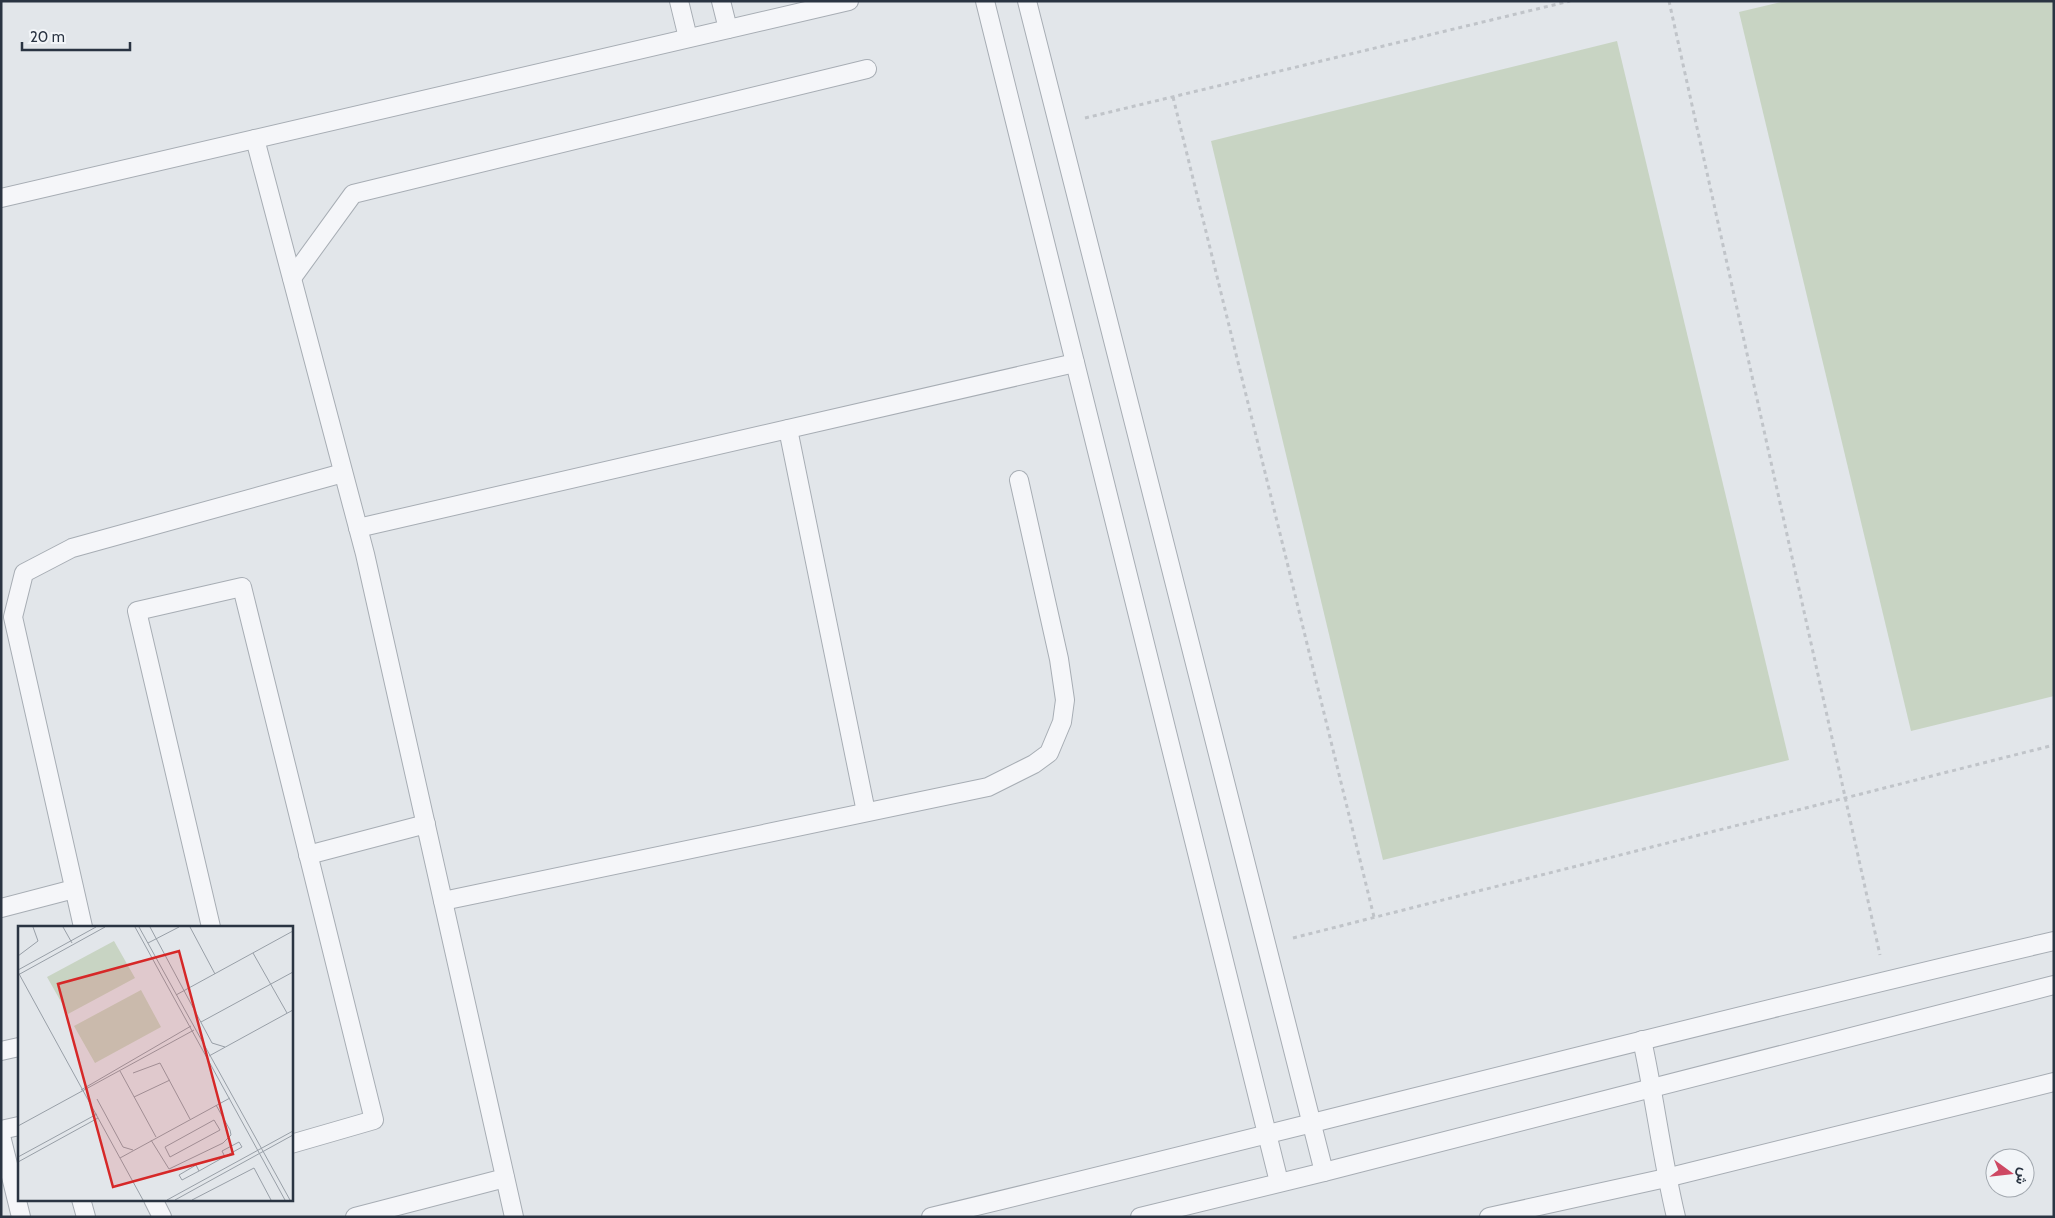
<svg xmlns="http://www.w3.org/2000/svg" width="2055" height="1218" font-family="Cabin,Vazirmatn,sans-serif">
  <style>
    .green { fill: #c8d4c3 }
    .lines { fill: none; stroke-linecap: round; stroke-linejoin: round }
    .lane-casing { stroke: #a7adb4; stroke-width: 20 }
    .path { stroke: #c0c4c9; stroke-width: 3; stroke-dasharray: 4 4; stroke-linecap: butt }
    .lane { stroke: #f5f6f9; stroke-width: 18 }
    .inset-road { fill: none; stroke: #989fa7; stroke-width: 1 }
    .view { fill: #d62828; fill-opacity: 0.15; stroke: #d62828; stroke-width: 2.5 }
    .inset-edge { fill: none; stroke: #2a3442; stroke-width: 2.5 }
  </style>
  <rect width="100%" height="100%" fill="#e2e6ea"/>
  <g class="green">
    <polygon points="1785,1 2054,1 2054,696 1911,731 1739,12"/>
    <polygon points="1617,41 1789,760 1383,860 1211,141"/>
  </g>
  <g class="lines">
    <defs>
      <g id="lane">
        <polyline points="679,1 688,38"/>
        <polyline points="721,1 728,29"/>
        <polyline points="985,1 1279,1182"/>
        <polyline points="1027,1 1324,1172"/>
        <polyline points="255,139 365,554 514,1217"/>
        <polyline points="1,198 849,1"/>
        <polyline points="292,278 353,194 867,69"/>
        <polyline points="788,429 866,812"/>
        <polyline points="358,528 1075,363"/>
        <polyline points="308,855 426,824"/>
        <polyline points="443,901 988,787 1034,764 1049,753 1062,722 1065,700 1059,659 1019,480"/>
        <polyline points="1,908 74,889"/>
        <polyline points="83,927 13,617 24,573 72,548 343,473"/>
        <polyline points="211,927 137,611 242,587 374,1120 291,1144"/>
        <path d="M1642 1040C1655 1099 1662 1159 1676 1217"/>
        <polyline points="1,1051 19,1047"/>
        <polyline points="1,1130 19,1126"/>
        <polyline points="1,1136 21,1217"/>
        <polyline points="81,1199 86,1217"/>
        <polyline points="153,1199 162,1217"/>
        <polyline points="355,1217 505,1178"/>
        <path d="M931 1217C1306 1127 1678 1028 2054 941"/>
        <polyline points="1140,1217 1324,1172 2054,985"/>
        <polyline points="1489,1217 1666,1178 2054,1082"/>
      </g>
    </defs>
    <use href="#lane" class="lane-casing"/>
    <g class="path">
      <polyline points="1669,1 1880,955"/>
      <polyline points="1173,97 1374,917"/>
      <polyline points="1085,118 1570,1"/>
      <polyline points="1293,938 2054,745"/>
    </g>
    <use href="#lane" class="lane"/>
  </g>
  <g transform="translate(18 926)">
    <rect width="275" height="275" fill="#e2e6ea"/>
    <path d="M96 15 117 52 50 88 29 51ZM123 64 143 101 77 137 56 100Z" fill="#c8d4c3"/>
    <path class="inset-road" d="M45 1 54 17M117 1 267 274M121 1 272 274M132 1 194 117 207 121M172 1 197 48M130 17 161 1M235 27 269 87M0 30 20 15 15 1M0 44 78 1M0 46 125 274M0 49 87 1M158 69 275 5M183 96 275 46M191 130 275 84M102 145 138 211M115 147 142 137 172 193M63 164 173 100M116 171 152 154M79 173 105 221 115 224M196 194 202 204 152 231 147 221ZM0 200 176 104M133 214 151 243 205 217 213 209 212 204 198 179M0 231 79 188M102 232 212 172M0 236 80 192M178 239 181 245 164 254 161 249ZM181 245 224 221 221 216 204 225 207 231M149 274 275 205M157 274 275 209M174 274 236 242 253 274"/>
    <path class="view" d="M161 25 215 228 95 261 40 58Z"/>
    <rect width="275" height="275" class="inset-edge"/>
  </g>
  <rect width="2055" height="1218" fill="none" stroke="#2a3442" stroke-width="5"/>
  <g transform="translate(2010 1173) rotate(105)"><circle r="24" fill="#f2f5f8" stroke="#a2a8af"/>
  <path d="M0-4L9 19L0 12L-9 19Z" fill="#ce4863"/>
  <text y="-8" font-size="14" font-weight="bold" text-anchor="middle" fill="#2a3442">ش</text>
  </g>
  <path d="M22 42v8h108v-8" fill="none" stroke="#2a3442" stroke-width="2.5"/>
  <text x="30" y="42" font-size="15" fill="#2a3442" stroke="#f2f5f8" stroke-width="4" paint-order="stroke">20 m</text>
</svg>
